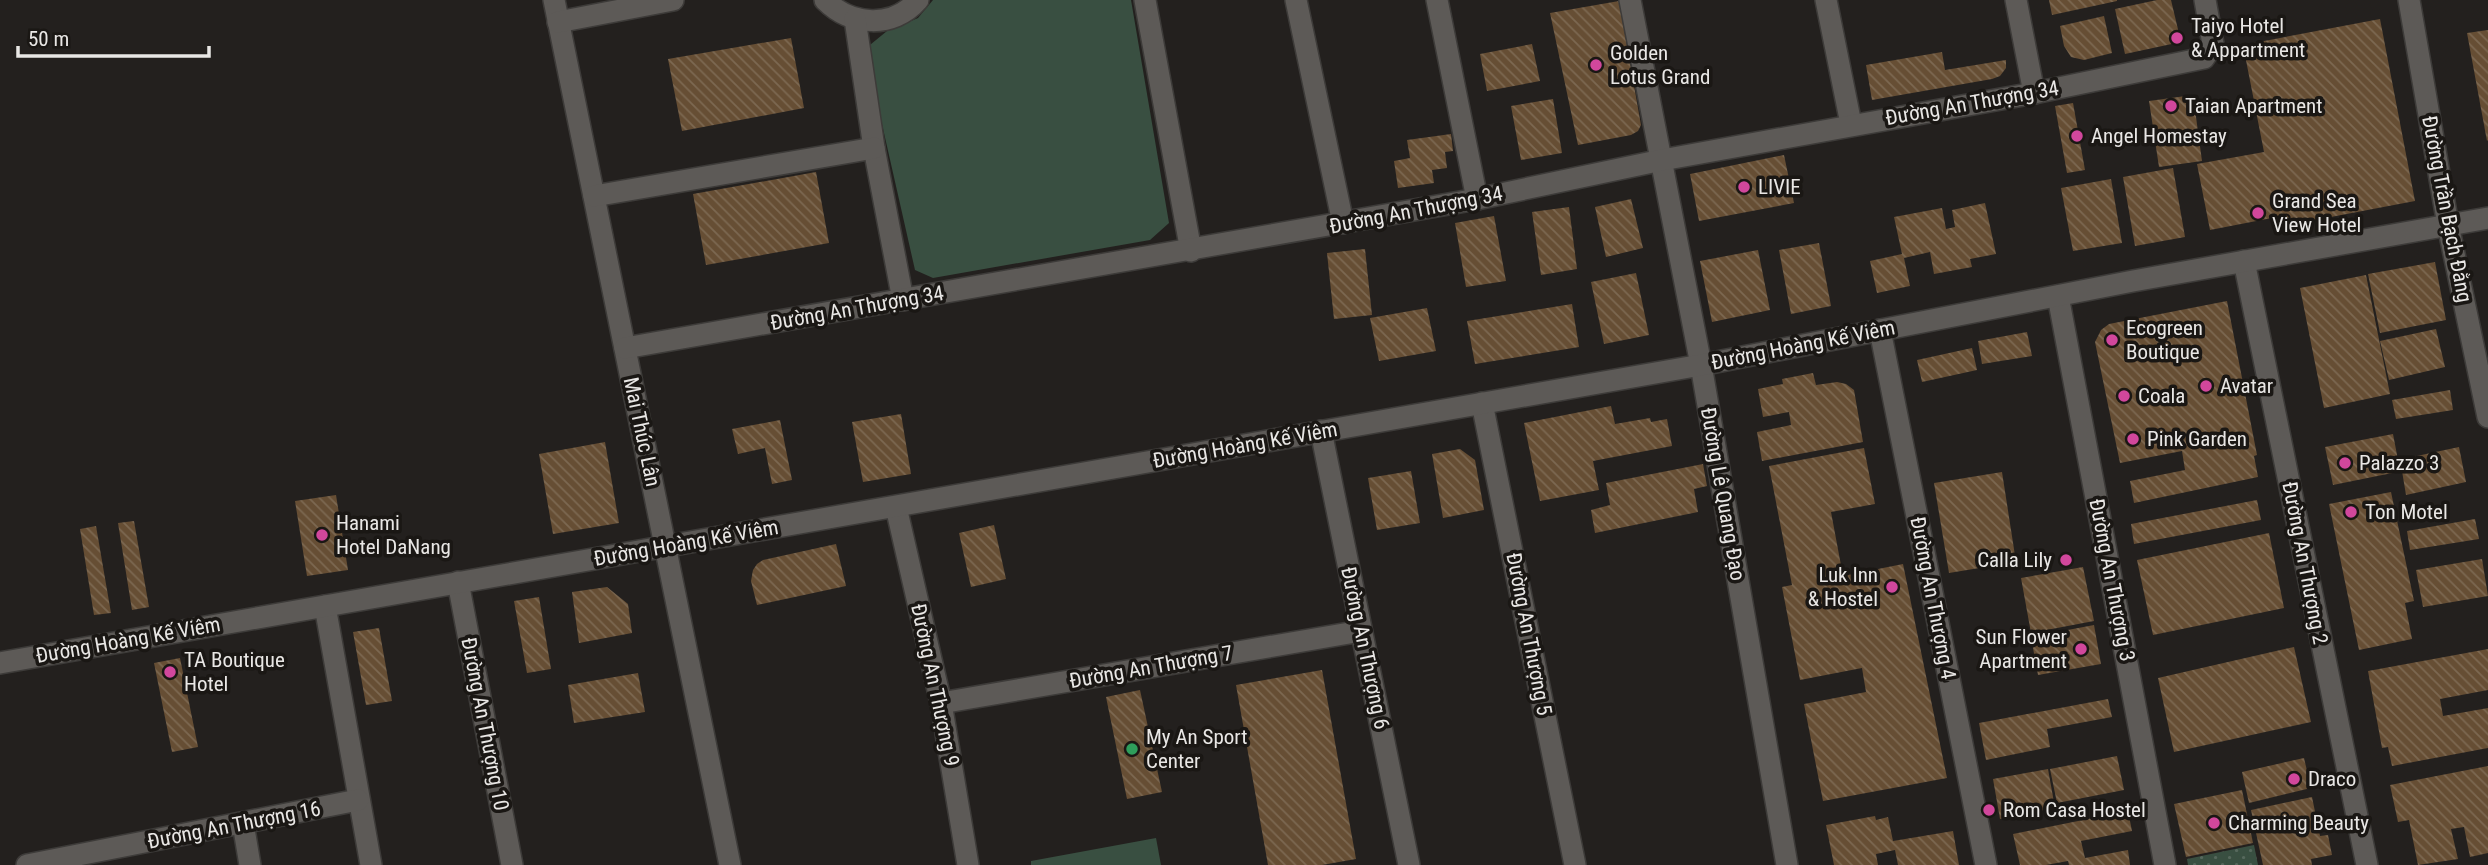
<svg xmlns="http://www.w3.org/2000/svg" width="2488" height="865" font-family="'Roboto Condensed',sans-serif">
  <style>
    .grass { fill: url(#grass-dots) }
    .park { fill: #394f41 }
    .building { fill: url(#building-back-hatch) }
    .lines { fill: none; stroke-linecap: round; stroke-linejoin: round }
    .minor-casing { stroke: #3d3b39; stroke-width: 24 }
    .minor { stroke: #5d5a57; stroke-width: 21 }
    .hotel-dot { fill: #d1479c; stroke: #1a1714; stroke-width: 2.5 }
    .leisure-dot { fill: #2e9e5b; stroke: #1a1714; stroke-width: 2.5 }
    .labels { text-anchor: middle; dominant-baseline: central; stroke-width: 7; stroke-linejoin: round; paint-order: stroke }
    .poi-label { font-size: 21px; fill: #e9e7e5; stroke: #1a1714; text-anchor: start }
    .street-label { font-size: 21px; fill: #e9e7e5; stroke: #1a1714 }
  </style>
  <defs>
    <pattern id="grass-dots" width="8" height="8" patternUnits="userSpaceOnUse" patternTransform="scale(1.75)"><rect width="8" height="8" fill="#394f41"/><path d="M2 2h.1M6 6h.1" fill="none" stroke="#56685c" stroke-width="1.8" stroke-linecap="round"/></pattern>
    <pattern id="building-back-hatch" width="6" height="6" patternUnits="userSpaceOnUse" patternTransform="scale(1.75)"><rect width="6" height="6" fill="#664e34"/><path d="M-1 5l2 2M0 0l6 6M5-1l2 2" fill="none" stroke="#7c6851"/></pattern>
  </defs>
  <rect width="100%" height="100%" fill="#23201e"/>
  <polygon class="grass" points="2254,845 2258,865 2188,865 2187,859"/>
  <g class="park">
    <polygon points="933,0 1131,0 1169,223 1150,240 933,278 915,270 865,49 887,31 918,18"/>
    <polygon points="1156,838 1161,865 1031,865 1031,861"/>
  </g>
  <g class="building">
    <polygon points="2049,0 2117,0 2117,1 2052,15"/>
    <polygon points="2157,0 2171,0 2181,42 2125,54 2115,9"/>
    <polygon points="1619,1 1641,125 1638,131 1631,135 1578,145 1550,13"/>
    <polygon points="2104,16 2112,53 2084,60 2071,57 2064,46 2060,26"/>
    <polygon points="2380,19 2415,201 2278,227 2277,217 2210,230 2197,164 2264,152 2243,45"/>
    <polygon points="2488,30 2488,140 2487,141 2467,33"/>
    <polygon points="791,38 804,108 682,131 668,59"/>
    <polygon points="1532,44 1540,81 1487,91 1480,54"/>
    <polygon points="1942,52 1945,70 2006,60 2006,68 2000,76 1992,79 1872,100 1866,65"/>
    <polygon points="2193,95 2202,161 2159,167 2149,101"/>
    <polygon points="1553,99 1562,153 1521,160 1511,106"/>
    <polygon points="2073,103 2085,170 2067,173 2055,106"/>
    <polygon points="1451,134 1453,151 1445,152 1447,168 1432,170 1434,183 1398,188 1394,161 1410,158 1407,140"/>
    <polygon points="1784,155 1794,203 1699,221 1690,174"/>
    <polygon points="2173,168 2185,237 2135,246 2123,177"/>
    <polygon points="816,172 829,243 706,265 693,194"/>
    <polygon points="2111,179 2122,243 2073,251 2061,188"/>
    <polygon points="1631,199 1643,248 1606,257 1595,207"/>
    <polygon points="1985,203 1996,254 1970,259 1972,267 1934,274 1930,252 1904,258 1910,286 1877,293 1870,261 1902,254 1894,217 1942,208 1946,229 1955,227 1952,210"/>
    <polygon points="1569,207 1577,269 1541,275 1532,212"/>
    <polygon points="1494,216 1506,281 1466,287 1455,223"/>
    <polygon points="1819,243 1831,306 1791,314 1779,250"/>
    <polygon points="1365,249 1372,315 1334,319 1327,253"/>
    <polygon points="1758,250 1770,310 1712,322 1700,261"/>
    <polygon points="2435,262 2446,320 2380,333 2368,274"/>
    <polygon points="1636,273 1649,335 1604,344 1591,282"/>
    <polygon points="2366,275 2390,394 2324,408 2300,288"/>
    <polygon points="2227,301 2257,455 2254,456 2258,477 2134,503 2130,481 2185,470 2182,451 2120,463 2095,342 2101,330 2109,324"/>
    <polygon points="1572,304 1579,347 1475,364 1467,321"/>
    <polygon points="1427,308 1436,351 1379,361 1370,318"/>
    <polygon points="2436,329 2445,367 2389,380 2380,341"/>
    <polygon points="2027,332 2032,356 1982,364 1978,341"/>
    <polygon points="1972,348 1977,370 1922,382 1917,360"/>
    <polygon points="1813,373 1816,385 1837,382 1846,384 1854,390 1863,442 1762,461 1757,432 1791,425 1789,412 1763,417 1758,389 1783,384 1782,379"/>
    <polygon points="2450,390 2453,410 2396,419 2392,400"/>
    <polygon points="1611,406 1615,424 1650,418 1651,422 1667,419 1672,446 1593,461 1599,490 1540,501 1524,423"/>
    <polygon points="901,414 911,474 863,482 852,422"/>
    <polygon points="780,420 792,480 772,484 765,448 738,454 732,429"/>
    <polygon points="2393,434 2398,460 2459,447 2466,482 2406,495 2402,471 2333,485 2325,447"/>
    <polygon points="605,442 619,523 553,534 539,454"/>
    <polygon points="1864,448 1875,504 1831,512 1843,576 1903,564 1947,778 1823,801 1804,704 1866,692 1862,668 1800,680 1782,587 1792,585 1769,466"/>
    <polygon points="1460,449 1475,460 1484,510 1443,518 1432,454"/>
    <polygon points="1703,464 1707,486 1694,489 1698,512 1595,533 1591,510 1610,505 1606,483"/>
    <polygon points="1411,471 1420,523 1377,530 1368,478"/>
    <polygon points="2002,472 2016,562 1949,573 1934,483"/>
    <polygon points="2391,492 2414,601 2405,603 2412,639 2359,650 2329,504"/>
    <polygon points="336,495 348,570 307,576 295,501"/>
    <polygon points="2257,500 2261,520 2134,544 2131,524"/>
    <polygon points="2475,519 2479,539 2410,550 2407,531"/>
    <polygon points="134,521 149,607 132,610 118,523"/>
    <polygon points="994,525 1006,579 971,587 959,533"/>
    <polygon points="96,526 111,613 94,615 80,529"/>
    <polygon points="2269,533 2284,608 2153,635 2137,560"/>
    <polygon points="836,544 846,586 757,605 751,581 753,570 757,564 763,560"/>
    <polygon points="2482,559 2488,596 2423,607 2416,570"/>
    <polygon points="2083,567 2094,621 2031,633 2021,578"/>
    <polygon points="607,587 628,604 632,633 579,643 572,592"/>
    <polygon points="539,597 551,669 527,673 514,601"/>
    <polygon points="2094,625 2101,664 2038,675 2031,637"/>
    <polygon points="379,628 392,701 366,705 353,632"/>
    <polygon points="2294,647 2311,722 2174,752 2158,678"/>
    <polygon points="2488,649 2488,690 2440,699 2443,716 2488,708 2488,748 2392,766 2388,747 2382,748 2368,671"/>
    <polygon points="180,658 198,747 172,752 154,663"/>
    <polygon points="1322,670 1356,859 1322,865 1268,865 1236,685"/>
    <polygon points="638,673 645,712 574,723 568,685"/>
    <polygon points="1140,690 1162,792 1127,799 1106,697"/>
    <polygon points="2108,699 2112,717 2047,729 2050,747 1986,760 1979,723"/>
    <polygon points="2117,756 2124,790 2057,803 2050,769"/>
    <polygon points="2304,758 2311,788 2249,803 2242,772"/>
    <polygon points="2488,766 2488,853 2470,857 2464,827 2451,829 2458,859 2418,865 2409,820 2398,822 2390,785"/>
    <polygon points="2048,769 2055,808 2000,819 1993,779"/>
    <polygon points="2242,790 2253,843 2186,857 2174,804"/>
    <polygon points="2312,797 2320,836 2328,835 2332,855 2311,859 2312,865 2263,865 2251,810"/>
    <polygon points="2128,811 2132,831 2081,841 2085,858 2128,850 2130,865 2069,865 2068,861 2046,865 2020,865 2013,834"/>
    <polygon points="1875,816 1876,820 1888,817 1893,841 1953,831 1959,865 1898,865 1895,850 1876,854 1878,865 1834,865 1826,825"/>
  </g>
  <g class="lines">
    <defs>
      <g id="minor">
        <polyline points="554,0 730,865"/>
        <path d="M825 0C851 26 893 29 918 0"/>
        <polyline points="1145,0 1191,251"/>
        <polyline points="1296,0 1343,223"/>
        <polyline points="1437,0 1477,199"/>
        <polyline points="1630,0 1701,365 1787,865"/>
        <polyline points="1826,0 1851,124"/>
        <polyline points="2016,0 2034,93"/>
        <polyline points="2409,0 2448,225 2488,417"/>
        <polyline points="855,19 874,148 903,300"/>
        <polyline points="558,22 673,0"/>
        <polyline points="594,196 874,148"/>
        <polyline points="2244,261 2367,865"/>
        <polyline points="2058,296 2165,865"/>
        <polyline points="1880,330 1986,865"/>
        <polyline points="625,348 1477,199 1662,160 2034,93 2204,58 2213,44 2205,0"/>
        <polyline points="1482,403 1575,865"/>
        <polyline points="1321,431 1409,865"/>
        <polyline points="896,507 941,703 968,865"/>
        <polyline points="458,582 512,865"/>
        <polyline points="325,606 371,865"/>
        <polyline points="0,663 1701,365 2133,281 2488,218"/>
        <polyline points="941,703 1361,631"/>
        <polyline points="243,823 250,865"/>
        <polyline points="27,865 358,800"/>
      </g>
    </defs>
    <use href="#minor" class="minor-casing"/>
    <use href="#minor" class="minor"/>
  </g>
  <g class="hotel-dot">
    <circle cx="2177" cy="38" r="7"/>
    <circle cx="1596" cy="65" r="7"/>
    <circle cx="2171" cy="106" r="7"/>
    <circle cx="2077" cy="136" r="7"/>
    <circle cx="1744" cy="187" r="7"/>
    <circle cx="2258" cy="213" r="7"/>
    <circle cx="2112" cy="340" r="7"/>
    <circle cx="2206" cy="386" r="7"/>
    <circle cx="2124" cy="396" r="7"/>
    <circle cx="2133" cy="439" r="7"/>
    <circle cx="2345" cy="463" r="7"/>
    <circle cx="2351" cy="512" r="7"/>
    <circle cx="322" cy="535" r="7"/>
    <circle cx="2066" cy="560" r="7"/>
    <circle cx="1892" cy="587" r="7"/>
    <circle cx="2081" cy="649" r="7"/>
    <circle cx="170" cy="672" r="7"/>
    <circle cx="2294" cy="779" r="7"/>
    <circle cx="1989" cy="810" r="7"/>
    <circle cx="2214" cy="823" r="7"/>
  </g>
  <circle class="leisure-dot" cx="1132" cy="749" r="7"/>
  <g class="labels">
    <g class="poi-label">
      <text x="2191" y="26">Taiyo Hotel<tspan x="2191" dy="24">&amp; Appartment</tspan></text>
      <text x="1610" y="53">Golden<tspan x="1610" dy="24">Lotus Grand</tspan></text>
      <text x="2185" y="106">Taian Apartment</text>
      <text x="2091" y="136">Angel Homestay</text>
      <text x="1758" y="187">LIVIE</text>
      <text x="2272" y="201">Grand Sea<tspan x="2272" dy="24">View Hotel</tspan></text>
      <text x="2126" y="328">Ecogreen<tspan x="2126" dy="24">Boutique</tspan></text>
      <text x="2220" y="386">Avatar</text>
      <text x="2138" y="396">Coala</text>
      <text x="2147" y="439">Pink Garden</text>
      <text x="2359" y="463">Palazzo 3</text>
      <text x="2365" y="512">Ton Motel</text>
      <text x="336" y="523">Hanami<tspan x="336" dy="24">Hotel DaNang</tspan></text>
      <text x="2052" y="560" text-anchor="end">Calla Lily</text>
      <text x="1878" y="575" text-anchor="end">Luk Inn<tspan x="1878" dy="24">&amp; Hostel</tspan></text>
      <text x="2067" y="637" text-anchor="end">Sun Flower<tspan x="2067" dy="24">Apartment</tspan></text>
      <text x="184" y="660">TA Boutique<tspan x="184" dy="24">Hotel</tspan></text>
      <text x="1146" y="737">My An Sport<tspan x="1146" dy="24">Center</tspan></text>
      <text x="2308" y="779">Draco</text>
      <text x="2003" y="810">Rom Casa Hostel</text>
      <text x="2228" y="823">Charming Beauty</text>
    </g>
    <g class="street-label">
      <text transform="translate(1972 103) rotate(-10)">Đường An Thượng 34</text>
      <text transform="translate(2447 209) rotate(79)">Đường Trần Bạch Đằng</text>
      <text transform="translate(1416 210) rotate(-11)">Đường An Thượng 34</text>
      <text transform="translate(857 308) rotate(-10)">Đường An Thượng 34</text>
      <text transform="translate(1803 345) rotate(-11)">Đường Hoàng Kế Viêm</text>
      <text transform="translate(642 432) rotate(78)">Mai Thúc Lân</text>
      <text transform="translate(1245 445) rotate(-10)">Đường Hoàng Kế Viêm</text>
      <text transform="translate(1723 494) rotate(80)">Đường Lê Quang Đạo</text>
      <text transform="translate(686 543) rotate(-10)">Đường Hoàng Kế Viêm</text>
      <text transform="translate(2305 563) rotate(79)">Đường An Thượng 2</text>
      <text transform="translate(2112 580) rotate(79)">Đường An Thượng 3</text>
      <text transform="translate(1933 598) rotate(79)">Đường An Thượng 4</text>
      <text transform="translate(1529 634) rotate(79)">Đường An Thượng 5</text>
      <text transform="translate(128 640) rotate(-10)">Đường Hoàng Kế Viêm</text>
      <text transform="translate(1365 648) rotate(78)">Đường An Thượng 6</text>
      <text transform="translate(1151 667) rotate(-10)">Đường An Thượng 7</text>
      <text transform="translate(935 685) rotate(78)">Đường An Thượng 9</text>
      <text transform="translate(485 724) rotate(79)">Đường An Thượng 10</text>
      <text transform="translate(234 825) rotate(-11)">Đường An Thượng 16</text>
    </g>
  </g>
  <path d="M18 46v10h191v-10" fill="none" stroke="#e9e7e5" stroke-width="3.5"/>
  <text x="28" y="46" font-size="21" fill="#e9e7e5" stroke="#1a1714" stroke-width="5" paint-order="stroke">50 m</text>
</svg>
